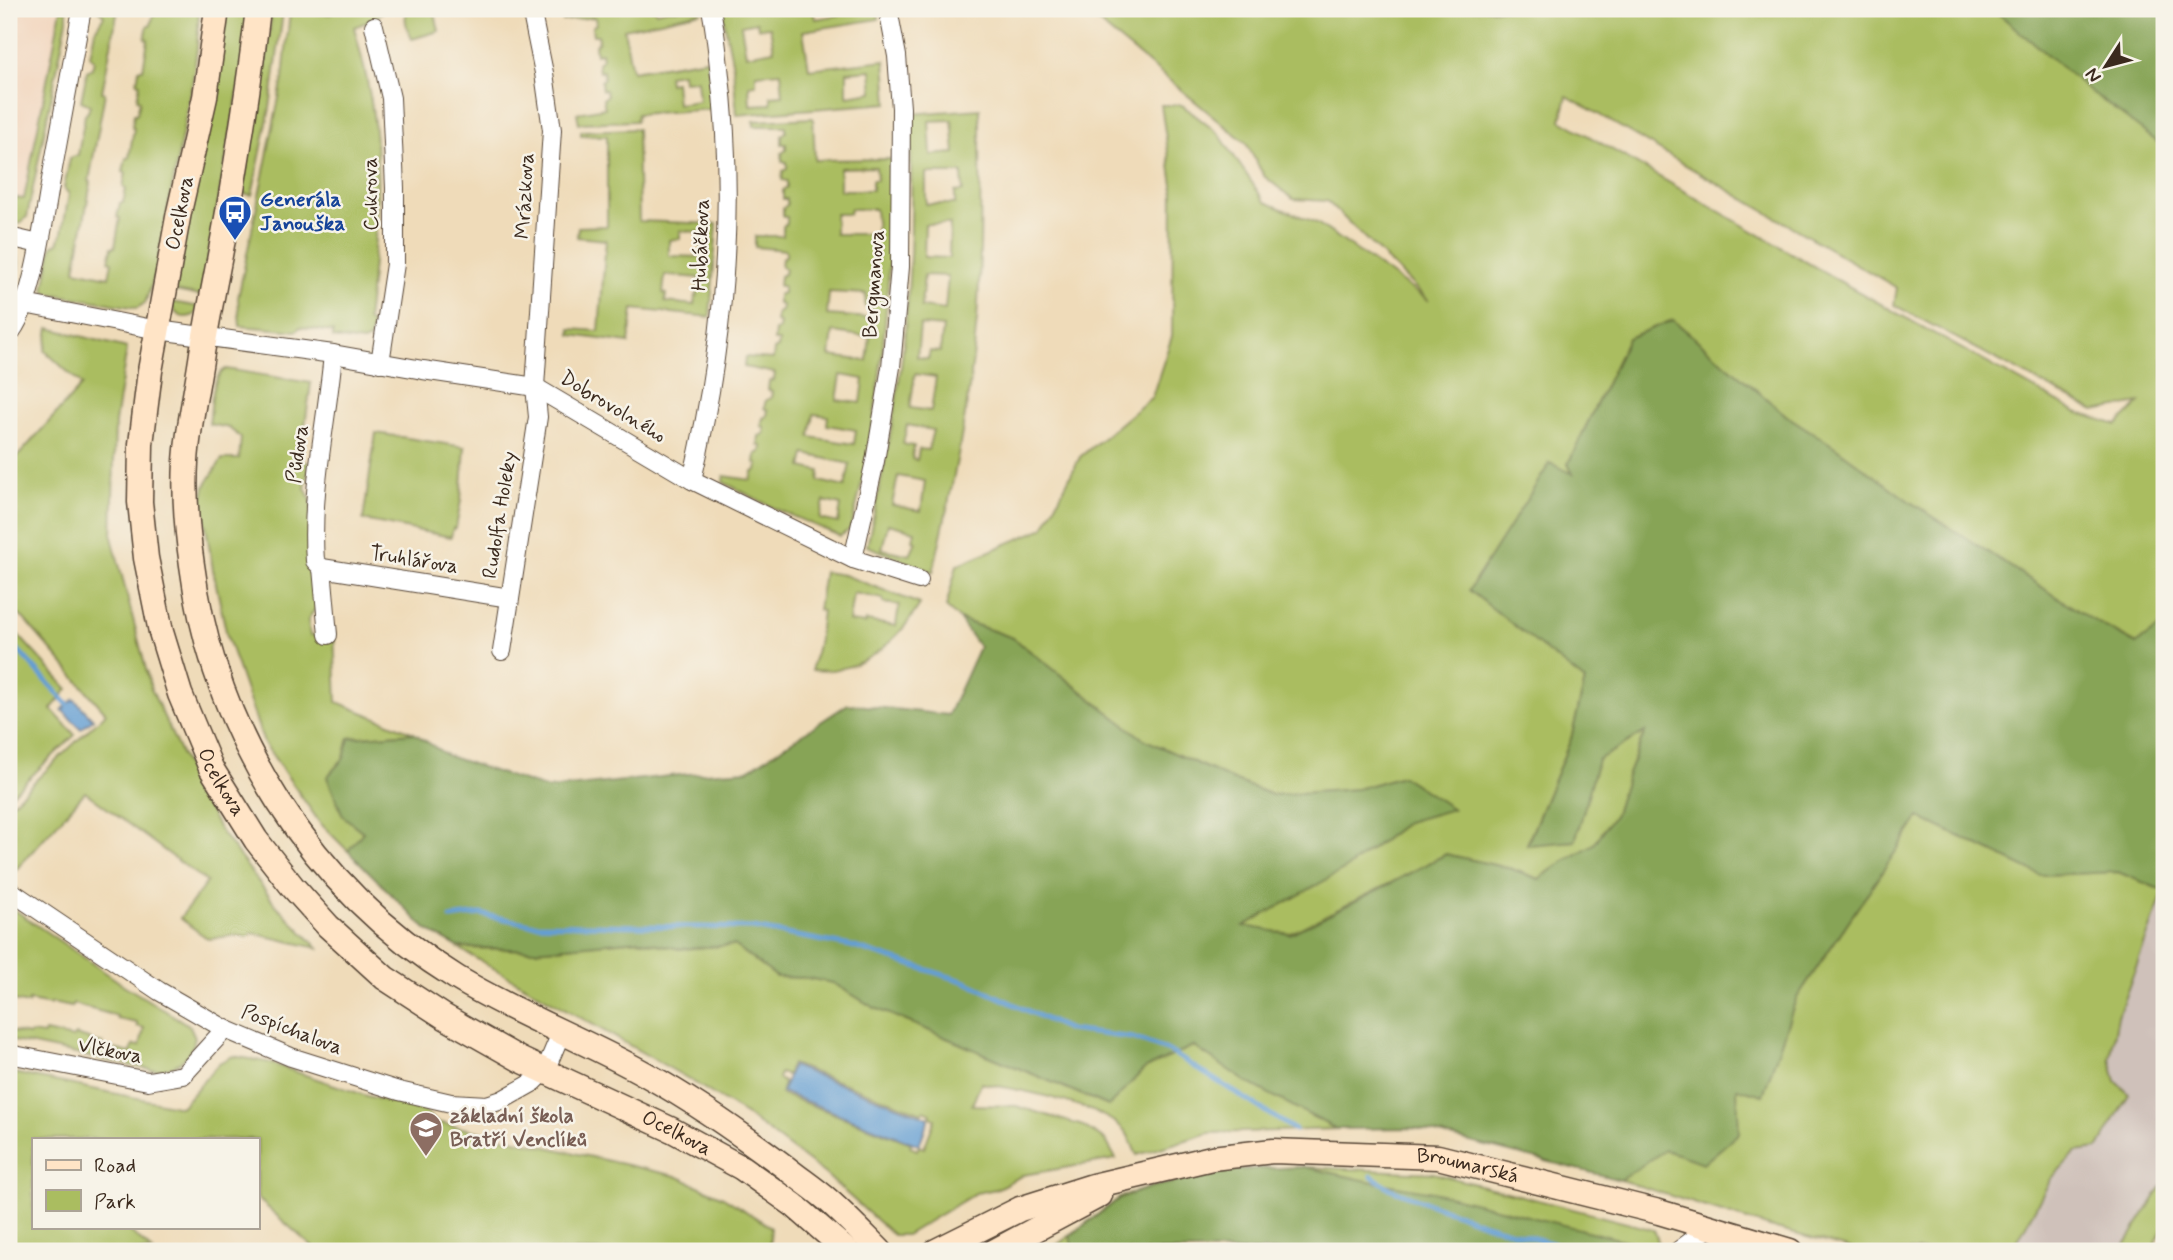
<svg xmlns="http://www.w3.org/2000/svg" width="2173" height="1260" font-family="Mynerve,sans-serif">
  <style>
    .built { fill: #f2d5bd }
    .industrial { fill: #cfc1ba }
    .green { fill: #aabd60; stroke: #72743f; stroke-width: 2; fill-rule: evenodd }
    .forest { fill: #87a456; stroke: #61673a; stroke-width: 2 }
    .water { fill: #649ed3; stroke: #506478; stroke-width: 2 }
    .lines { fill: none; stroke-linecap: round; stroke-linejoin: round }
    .stream { stroke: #649ed3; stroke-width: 5 }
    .street-casing { stroke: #564535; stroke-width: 20 }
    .secondary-casing { stroke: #564535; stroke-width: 27 }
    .street { stroke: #fff; stroke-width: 18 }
    .secondary { stroke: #ffe4c6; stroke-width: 24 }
    .labels { text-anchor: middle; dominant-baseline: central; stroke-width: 5; stroke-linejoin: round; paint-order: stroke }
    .street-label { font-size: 21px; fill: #3b2a1e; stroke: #f7f3e8 }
    .transit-label { font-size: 21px; font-weight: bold; fill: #164399; stroke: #f7f3e8; text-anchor: start }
    .education-label { font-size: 21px; font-weight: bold; fill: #785e54; stroke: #f7f3e8; text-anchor: start }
  </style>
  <rect width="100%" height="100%" fill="#f7f3e8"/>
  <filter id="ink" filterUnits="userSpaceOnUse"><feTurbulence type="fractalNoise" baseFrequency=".0143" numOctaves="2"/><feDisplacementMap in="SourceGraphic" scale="14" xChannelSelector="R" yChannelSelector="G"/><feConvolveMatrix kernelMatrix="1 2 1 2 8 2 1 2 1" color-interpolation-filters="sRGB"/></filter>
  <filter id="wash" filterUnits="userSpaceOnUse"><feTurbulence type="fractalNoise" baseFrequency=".00686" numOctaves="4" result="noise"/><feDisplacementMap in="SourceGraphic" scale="28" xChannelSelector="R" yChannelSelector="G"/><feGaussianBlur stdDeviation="1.57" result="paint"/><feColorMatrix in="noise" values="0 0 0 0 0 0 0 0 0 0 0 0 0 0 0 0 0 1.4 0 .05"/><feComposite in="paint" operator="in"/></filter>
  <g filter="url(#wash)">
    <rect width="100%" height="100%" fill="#efdbb9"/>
    <polygon class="built" points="9,9 61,9 24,200 9,197"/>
    <polygon class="industrial" points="2164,891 2164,1183 2121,1251 2012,1251 2051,1179 2076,1152 2116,1081 2110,1059 2118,1016"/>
    <g class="green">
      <polygon points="61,9 67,9 67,20 27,217 19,224 9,222 9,197 24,199"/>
      <polygon points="99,9 118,9 102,92 105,93 89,181 91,182 75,270 109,277 112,262 109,261 112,247 115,247 120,218 117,217 120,203 123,203 126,189 123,187 126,173 123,172 126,158 129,158 134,128 132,127 134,114 137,114 140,100 137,99 140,83 137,83 139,69 143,69 148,40 145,39 148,25 151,25 154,11 147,9 199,9 197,49 193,79 155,275 145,303 137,308 47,293 44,289 52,246 58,243 62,233 69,194 64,188 70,158 78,155 85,115 88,112 90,105 81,101 87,71 92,68 94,60 90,56 95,30 104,16"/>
      <polygon points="226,9 253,9 201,296 175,291"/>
      <polygon points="272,9 283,9 282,20 270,108 252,195 241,193 262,95"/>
      <path d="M333 9H379L382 12 375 19 354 27C362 58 370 89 374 122 382 187 374 256 367 321L372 324 370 339 363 342 333 338V332L300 327 297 331 240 326 238 298 283 78 290 11 331 14Z"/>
      <path d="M408 9H434L439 31 412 39C408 30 402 18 408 9Z"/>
      <path d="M560 9H655L656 12 668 9H700L701 12 624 29 632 71 707 59 714 109 637 114 636 121 579 123 577 113 605 108 603 99 607 96 606 90H602L601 81 604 78 603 71 599 72 598 63 602 60 601 53 596 54 595 45 599 41 598 35H593L592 27 596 24 595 17 563 21ZM682 73 683 81 697 80 699 101 677 104 675 82 669 83 668 75Z"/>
      <path d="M722 9H813L815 19 863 11V9H878L879 19 803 31 809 69 885 60 888 103 737 115 733 67ZM757 22 758 28 770 27 774 50 746 55 741 25ZM871 70 873 92 847 96V72ZM781 72 783 95 771 96V104L750 105 749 85 756 84V74Z"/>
      <path d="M1082 9H1993L2164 147V624L2137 644 2091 619 1906 499 1835 447 1787 416 1673 320 1628 338 1568 464 1574 475 1550 463 1585 680 1571 739 1527 844 1575 841 1598 759 1645 731 1626 779 1615 814 1594 844 1558 865 1539 879 1512 869 1446 854 1391 883 1289 934 1242 926 1347 868 1407 822 1452 809 1402 776 1357 789 1273 795 1233 780 1143 739 1013 638 959 619 946 607 957 565 1044 528 1080 457 1152 397 1172 336 1173 185 1161 105H1182L1219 134 1265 202 1317 223 1429 301 1327 201 1293 199 1264 176 1246 143ZM1567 96 1897 288 1894 305 2094 411 2140 403 2117 425 2076 412 1841 282 1561 120Z"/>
      <path d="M980 109C980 179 982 249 977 319 970 405 952 489 933 572L867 546C880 487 893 427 901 367 912 283 913 199 910 114ZM952 120 955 153 931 155 929 121ZM926 173H962L963 191 955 192V204H926ZM925 224H950L949 258 924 257ZM924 275 948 276 945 310 921 307ZM920 325 943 327 940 352 930 351 928 359 917 357ZM915 374 936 377 931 411 910 408ZM907 425 933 430 928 450 919 449 917 460 912 459 914 446 903 444ZM898 476 925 481 921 511 892 505ZM888 524 915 531 913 540 916 541 910 555 882 549Z"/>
      <path d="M813 118 815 160 891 159C892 281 883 405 852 524L849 530 840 536 776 509 723 482 724 476 751 480 753 472 757 470 758 464 755 463 756 454 761 452 762 446 758 445 759 436 764 434 765 427 761 426 763 418 767 416 768 410 764 408 766 400 771 398 772 391 768 390 769 381 774 380 775 373 744 367 745 357 773 359 774 350 778 348 779 341H774L775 331 779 329 780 323 776 322 777 313 781 311 782 305 778 304V295L783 293V286H779L780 276 784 274 785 268 781 267 782 258 786 256V250L755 247V236H783V226L787 224V217H783V208L787 205V199H783V190L787 187V181L782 180 783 171 787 169V162H782V153L786 150V144H782V135L786 132V126H754V121ZM876 167 877 180H872V190H840V168ZM850 209H875L877 234H835V214H849ZM829 292 866 294 865 307 872 308 871 318 827 315ZM833 332 870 337 867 361 830 356ZM841 375 864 379 861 403 837 400ZM814 414 828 416 827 425 856 430 854 444 810 437ZM805 454 850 464 845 487 819 481 820 471 802 467ZM824 501 841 505 838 523 820 519Z"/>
      <path d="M637 129 639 221 717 224 710 317 633 309 629 343 571 335V329L599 331 606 240 577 237 578 227 607 226V136L581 135V131ZM680 231 701 232V257L669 256V240L680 239ZM665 275 699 278 697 296 695 297 694 305 665 302 666 294 663 293Z"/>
      <path d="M9 244 13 245 11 251C24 257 16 272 14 283L9 286Z"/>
      <path d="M172 302 200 307 194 315C182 320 173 315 172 302Z"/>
      <polygon points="49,328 127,348 115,422 112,537 151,689 188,769 219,829 276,905 318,948 252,933 247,937 237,935 208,939 180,918 207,882 85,792 14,872 9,867 9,806 106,713 24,619 9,607 9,466 82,385 45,351"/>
      <path d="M226 369 311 383 300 461 310 463 305 488 311 500 314 568 319 597 316 608 308 619 310 635 323 636 334 632 337 702 414 733 349 738 344 758 327 777 343 816 363 832 348 851 320 823 264 743 227 636 213 570 202 502 205 486 222 459H239L241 438 229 428 209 424C212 408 210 377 226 369Z"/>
      <polygon points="376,433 465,447 461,500 456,528 453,528 451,537 363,520"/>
      <path d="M824 572 844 575 920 604C897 643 860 675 812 670 811 663 814 660 816 653 820 638 820 625 822 611L818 610ZM853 593 883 599V603L899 605 896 626 866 621V624L849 622Z"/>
      <polygon points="9,625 68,689 51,709 75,735 9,797"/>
      <polygon points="1919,817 2040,875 2118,872 2164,891 2118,1016 2110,1059 2116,1081 2129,1094 2098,1149 2076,1152 2051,1179 2012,1251 1859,1251 1776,1229 1620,1180 1665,1150 1737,1087 1763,1095 1796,999"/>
      <path d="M9 906 125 986 190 1026 195 1037C192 1059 174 1070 152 1070L9 1040V1031L29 1035 30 1033 44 1035 45 1032 73 1038 75 1035 89 1039V1041L103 1044V1047L131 1053 133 1045 140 1046 144 1028 137 1026V1023L117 1019V1016L73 1004 72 1007 51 1003 50 1005 29 1001 28 1004 9 1000Z"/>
      <path d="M639 940 680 949 734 945 777 977 807 978 833 983 873 1007 1108 1106 1144 1069 1193 1046 1245 1081 1336 1129 1209 1133 1137 1155C1133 1148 1130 1137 1125 1131 1101 1104 1016 1089 981 1083L972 1105 1016 1106 1083 1126 1106 1141 1116 1159 1023 1175 996 1189 976 1193 906 1235H893L825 1174 745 1114 687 1078 458 948 535 950ZM792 1064 922 1113 924 1110 931 1113 930 1117 935 1119 924 1148 919 1146 917 1150 910 1147 911 1143 781 1094 784 1082 778 1079 780 1073 787 1075Z"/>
      <polygon points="233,1056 267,1062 367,1096 424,1111 436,1122 676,1176 723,1197 771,1227 769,1251 369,1251 364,1247 361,1251 317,1251 257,1198 257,1139 33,1139 33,1227 125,1227 153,1251 24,1251 9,1237 9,1072 181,1107 219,1063"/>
      <path d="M1305 1167 1433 1173 1654 1230C1657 1237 1660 1244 1657 1251H1049L1121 1197 1151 1187 1235 1170Z"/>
      <polygon points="2164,1183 2164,1226 2152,1251 2121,1251"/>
    </g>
    <g class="forest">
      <polygon points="1993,9 2164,9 2164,147 2090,91"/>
      <polygon points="1673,320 1787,416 1835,447 1906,499 2091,619 2136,644 2164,624 2164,891 2118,872 2040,875 1919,817 1796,999 1763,1095 1737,1088 1739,1133 1704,1163 1665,1150 1620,1180 1415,1128 1336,1129 1245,1081 1193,1046 1144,1069 1109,1106 873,1007 833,983 807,978 777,977 734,945 680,949 639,940 535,950 458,947 427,930 348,851 363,832 343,816 327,777 344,758 349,738 414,733 448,756 548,789 689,774 748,770 848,704 948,715 979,647 959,619 1013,638 1143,739 1233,780 1272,795 1357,789 1402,776 1453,809 1407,822 1347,868 1244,926 1290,934 1391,883 1446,854 1512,869 1539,879 1558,865 1594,844 1615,814 1626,779 1645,732 1598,760 1575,841 1527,845 1571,739 1585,681 1469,590 1550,463 1573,474 1568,464 1628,338"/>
      <polygon points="1305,1167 1368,1181 1433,1192 1658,1249 1657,1251 1073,1251 1070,1236 1119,1199 1151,1187 1235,1170"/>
    </g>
    <g class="water">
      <polygon points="74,699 93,719 81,729 62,710"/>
      <polygon points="792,1066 929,1118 919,1145 782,1092"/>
    </g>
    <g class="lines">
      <g class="stream">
        <polyline points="9,640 68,705"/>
        <polyline points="451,918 480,914 531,924 753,928 851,946 966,982 1069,1030 1133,1038 1169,1051 1295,1130"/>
        <polyline points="1372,1176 1391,1189 1485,1224 1572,1249 1615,1251"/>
      </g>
    </g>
  </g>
  <g filter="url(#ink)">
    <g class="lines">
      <defs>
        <g id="street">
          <polyline points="374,26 391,98 395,188 395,264 380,363"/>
          <polyline points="9,237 39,244"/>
          <polyline points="9,301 158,330 333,354 423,370 535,387 692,480 853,559 919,580"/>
          <path d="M9 334C33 309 45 211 52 174 62 119 72 64 82 9"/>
          <path d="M333 354C327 422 310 491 315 561L322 568 510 598"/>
          <path d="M692 480C724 345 736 205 719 67 717 48 715 28 711 9"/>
          <polyline points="853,559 875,461 891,367 900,267 901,108 897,56 888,9"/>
          <polyline points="322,568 328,635"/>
          <polyline points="502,651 538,417 535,387 552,130 544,73 531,9"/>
          <polyline points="9,890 159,991 225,1029 291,1057 399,1091 451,1103 487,1105 502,1100 534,1082 545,1071 561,1033"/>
          <polyline points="9,1054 148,1081 183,1075 225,1029"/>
          <polyline points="1678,1251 1709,1228"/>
        </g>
        <g id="secondary">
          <path id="s1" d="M217 9 205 97 179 212 150 371 141 444 140 502 146 558 161 632 180 694 211 768 256 840 292 886 328 926 385 978 445 1017 521 1060 672 1130 742 1168 794 1205 847 1251"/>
          <path d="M258 9C251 69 242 129 232 189 223 244 211 298 202 353 197 389 188 426 186 462 184 496 187 532 192 565 214 734 311 888 457 978 518 1015 585 1040 647 1075 696 1102 741 1134 785 1167 800 1179 815 1189 829 1201 847 1217 863 1234 880 1251"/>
          <path id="s2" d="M936 1251 1020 1209 1093 1186 1212 1158 1273 1151 1438 1157 1659 1212 1790 1251"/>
          <polyline points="995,1251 1100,1195"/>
        </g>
      </defs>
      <use href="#street" class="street-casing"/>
      <use href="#secondary" class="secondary-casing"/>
      <use href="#street" class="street"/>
      <use href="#secondary" class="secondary"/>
    </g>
  </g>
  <defs>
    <symbol id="bus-pin" viewBox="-11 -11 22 30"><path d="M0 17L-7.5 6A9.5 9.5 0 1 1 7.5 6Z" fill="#1a4fb4" stroke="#f7f3e8"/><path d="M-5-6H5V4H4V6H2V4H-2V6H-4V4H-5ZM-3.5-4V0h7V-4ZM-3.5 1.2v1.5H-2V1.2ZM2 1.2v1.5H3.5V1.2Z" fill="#fff"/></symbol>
    <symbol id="school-pin" viewBox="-11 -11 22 30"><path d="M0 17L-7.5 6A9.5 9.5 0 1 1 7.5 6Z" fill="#8d6e63" stroke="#f7f3e8"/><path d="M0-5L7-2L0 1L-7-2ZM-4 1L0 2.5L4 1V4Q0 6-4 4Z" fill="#fff"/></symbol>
  </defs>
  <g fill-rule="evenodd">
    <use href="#bus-pin" x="216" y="193" width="38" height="52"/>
    <use href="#school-pin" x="407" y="1109" width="38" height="52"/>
  </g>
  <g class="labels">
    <g class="street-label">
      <text transform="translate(371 194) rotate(-91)">Cukrova</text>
      <text transform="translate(525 196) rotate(-87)">Mrázkova</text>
      <text transform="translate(180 213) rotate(-79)">Ocelkova</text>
      <text transform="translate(701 245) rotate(-88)">Hubáčkova</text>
      <text transform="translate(874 284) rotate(-86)">Bergmanova</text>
      <text transform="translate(613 407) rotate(31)">Dobrovolného</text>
      <text transform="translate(298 454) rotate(-82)">Půdova</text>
      <text transform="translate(500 515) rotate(-81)">Rudolfa Holeky</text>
      <text transform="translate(414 560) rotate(9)">Truhlářova</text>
      <text stroke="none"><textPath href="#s1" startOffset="794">Ocelkova</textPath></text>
      <text transform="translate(292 1030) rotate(21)">Pospíchalova</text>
      <text transform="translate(110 1051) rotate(11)">Vlčkova</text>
      <text stroke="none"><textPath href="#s1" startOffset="1382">Ocelkova</textPath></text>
      <text stroke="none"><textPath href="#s2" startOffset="550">Broumarská</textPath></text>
    </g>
    <g class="transit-label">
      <text x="260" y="200">Generála<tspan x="260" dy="24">Janouška</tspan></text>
    </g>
    <g class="education-label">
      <text x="450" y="1116">základní škola<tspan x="450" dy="24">Bratří Venclíků</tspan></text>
    </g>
  </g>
  <rect width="2173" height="1260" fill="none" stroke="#f7f3e8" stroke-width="35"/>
  <rect x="32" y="1138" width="228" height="91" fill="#f7f3e8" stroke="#aca397" stroke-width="2"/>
  <rect x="46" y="1160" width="35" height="10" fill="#ffe4c6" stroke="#aca397" stroke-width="2"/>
  <text x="94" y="1172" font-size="21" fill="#3b2a1e">Road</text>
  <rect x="46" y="1190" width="35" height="21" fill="#aabd60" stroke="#aca397" stroke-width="2"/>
  <text x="94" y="1208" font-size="21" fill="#3b2a1e">Park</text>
  <g transform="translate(2106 66) rotate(234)" stroke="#f7f3e8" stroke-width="5" paint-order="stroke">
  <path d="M0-5L12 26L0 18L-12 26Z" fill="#3b2a1e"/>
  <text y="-10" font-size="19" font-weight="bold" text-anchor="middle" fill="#3b2a1e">N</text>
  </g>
</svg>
